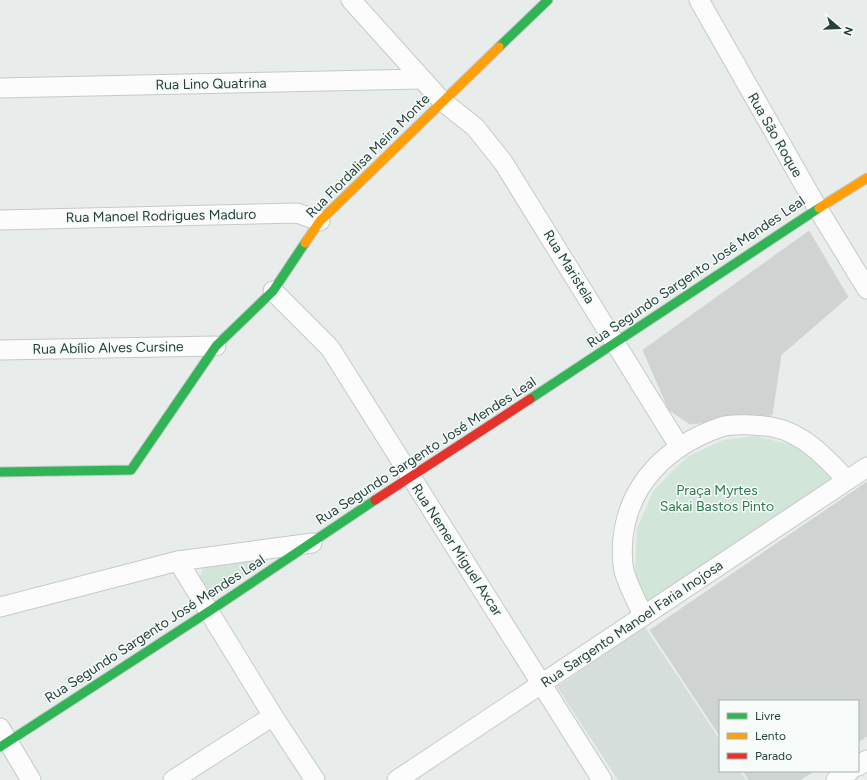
<svg xmlns="http://www.w3.org/2000/svg" width="867" height="780" font-family="Figtree,sans-serif">
  <style>
    .built { fill: #d6dedb }
    .green { fill: #d1e6d8 }
    .building { fill: #cfd4d2; stroke: #d1d6d4 }
    .lines { fill: none; stroke-linecap: round; stroke-linejoin: round }
    .street-casing { stroke: #c5cac8; stroke-width: 21 }
    .fast-casing { stroke: #c3cbc8; stroke-width: 11 }
    .slow-casing { stroke: #c3cbc8; stroke-width: 11 }
    .jam-casing { stroke: #c3cbc8; stroke-width: 11 }
    .street { stroke: #fcfcfc; stroke-width: 19 }
    .fast { stroke: #30b455; stroke-width: 9 }
    .slow { stroke: #ff9f0a; stroke-width: 9 }
    .jam { stroke: #e5322d; stroke-width: 9 }
    .labels { text-anchor: middle; dominant-baseline: central; stroke-width: 3; stroke-linejoin: round; paint-order: stroke }
    .street-label { font-size: 14px; fill: #24423a; stroke: #f7fbf9 }
    .park-label { font-size: 14px; fill: #2d7a4b; stroke: #f7fbf9 }
  </style>
  <rect width="100%" height="100%" fill="#e8edeb"/>
  <polygon class="built" points="645,627 720,740 720,771 740,771 746,780 618,780 557,687"/>
  <g class="green">
    <polygon points="756,436 800,447 836,480 646,604 635,571 637,528 654,490 687,457 723,440"/>
    <polygon points="261,557 265,564 216,594 206,592 199,579 204,566"/>
  </g>
  <g class="building">
    <polygon points="809,231 848,297 781,355 772,415 690,424 669,410 643,350"/>
    <polygon points="867,482 867,736 858,742 858,701 720,701 720,736 650,630"/>
    <polygon points="743,771 814,771 800,780 749,780"/>
  </g>
  <g class="lines">
    <defs>
      <g id="street">
        <polyline points="351,0 442,101 475,127 503,162 679,446"/>
        <polyline points="699,0 818,209 867,289"/>
        <polyline points="0,88 422,79"/>
        <polyline points="0,220 297,213 320,221"/>
        <polyline points="273,291 330,348 602,780"/>
        <polyline points="0,350 216,346"/>
        <polyline points="178,561 273,716 315,780"/>
        <polyline points="0,607 178,561 312,543"/>
        <path d="M643 616C637 601 628 586 624 571 622 561 622 548 623 538 629 482 669 445 721 427 732 423 760 425 772 427 804 433 826 458 847 480"/>
        <polyline points="0,728 31,780"/>
        <polyline points="858,766 867,760"/>
        <polyline points="173,780 273,716"/>
        <polyline points="397,780 867,467"/>
        <polyline points="836,780 850,771"/>
      </g>
      <g id="fast">
        <polyline points="499,47 548,0"/>
        <polyline points="530,399 819,208"/>
        <polyline points="0,472 131,470 216,346 273,291 305,243"/>
        <polyline points="0,747 208,612 375,500"/>
      </g>
      <g id="slow">
        <polyline points="819,208 867,178"/>
        <polyline points="305,243 320,221 499,47"/>
      </g>
      <polyline id="jam" points="375,500 530,399"/>
    </defs>
    <use href="#street" class="street-casing"/>
    <use href="#fast" class="fast-casing"/>
    <use href="#slow" class="slow-casing"/>
    <use href="#jam" class="jam-casing"/>
    <use href="#street" class="street"/>
    <use href="#fast" class="fast"/>
    <use href="#slow" class="slow"/>
    <use href="#jam" class="jam"/>
  </g>
  <g class="labels">
    <g class="street-label">
      <text transform="translate(211 84) rotate(-1)">Rua Lino Quatrina</text>
      <text transform="translate(775 135) rotate(60)">Rua São Roque</text>
      <text transform="translate(368 156) rotate(-45)">Rua Flordalisa Meira Monte</text>
      <text transform="translate(161 216) rotate(-1)">Rua Manoel Rodrigues Maduro</text>
      <text transform="translate(569 267) rotate(58)">Rua Maristela</text>
      <text transform="translate(696 272) rotate(-34)">Rua Segundo Sargento José Mendes Leal</text>
      <text transform="translate(108 348) rotate(-1)">Rua Abílio Alves Cursine</text>
      <text transform="translate(426 451) rotate(-33)">Rua Segundo Sargento José Mendes Leal</text>
      <text transform="translate(457 550) rotate(57)">Rua Nemer Miguel Axcar</text>
      <text transform="translate(632 624) rotate(-34)">Rua Sargento Manoel Faria Inojosa</text>
      <text transform="translate(155 629) rotate(-33)">Rua Segundo Sargento José Mendes Leal</text>
    </g>
    <g class="park-label">
      <text x="717" y="490">Praça Myrtes<tspan x="717" dy="16">Sakai Bastos Pinto</tspan></text>
    </g>
  </g>
  <rect x="719" y="700" width="140" height="72" fill="#f7fbf9" stroke="#a3b1ad"/>
  <rect x="727" y="713" width="20" height="6" fill="#30b455" stroke="#a3b1ad"/>
  <text x="755" y="720" font-size="12" fill="#24423a">Livre</text>
  <rect x="727" y="733" width="20" height="6" fill="#ff9f0a" stroke="#a3b1ad"/>
  <text x="755" y="740" font-size="12" fill="#24423a">Lento</text>
  <rect x="727" y="753" width="20" height="6" fill="#e5322d" stroke="#a3b1ad"/>
  <text x="755" y="760" font-size="12" fill="#24423a">Parado</text>
  <g transform="translate(839 28) rotate(109)" stroke="#f7fbf9" stroke-width="3" paint-order="stroke">
  <path d="M0-3L7 15L0 10L-7 15Z" fill="#24423a"/>
  <text y="-6" font-size="11" font-weight="bold" text-anchor="middle" fill="#24423a">N</text>
  </g>
</svg>
